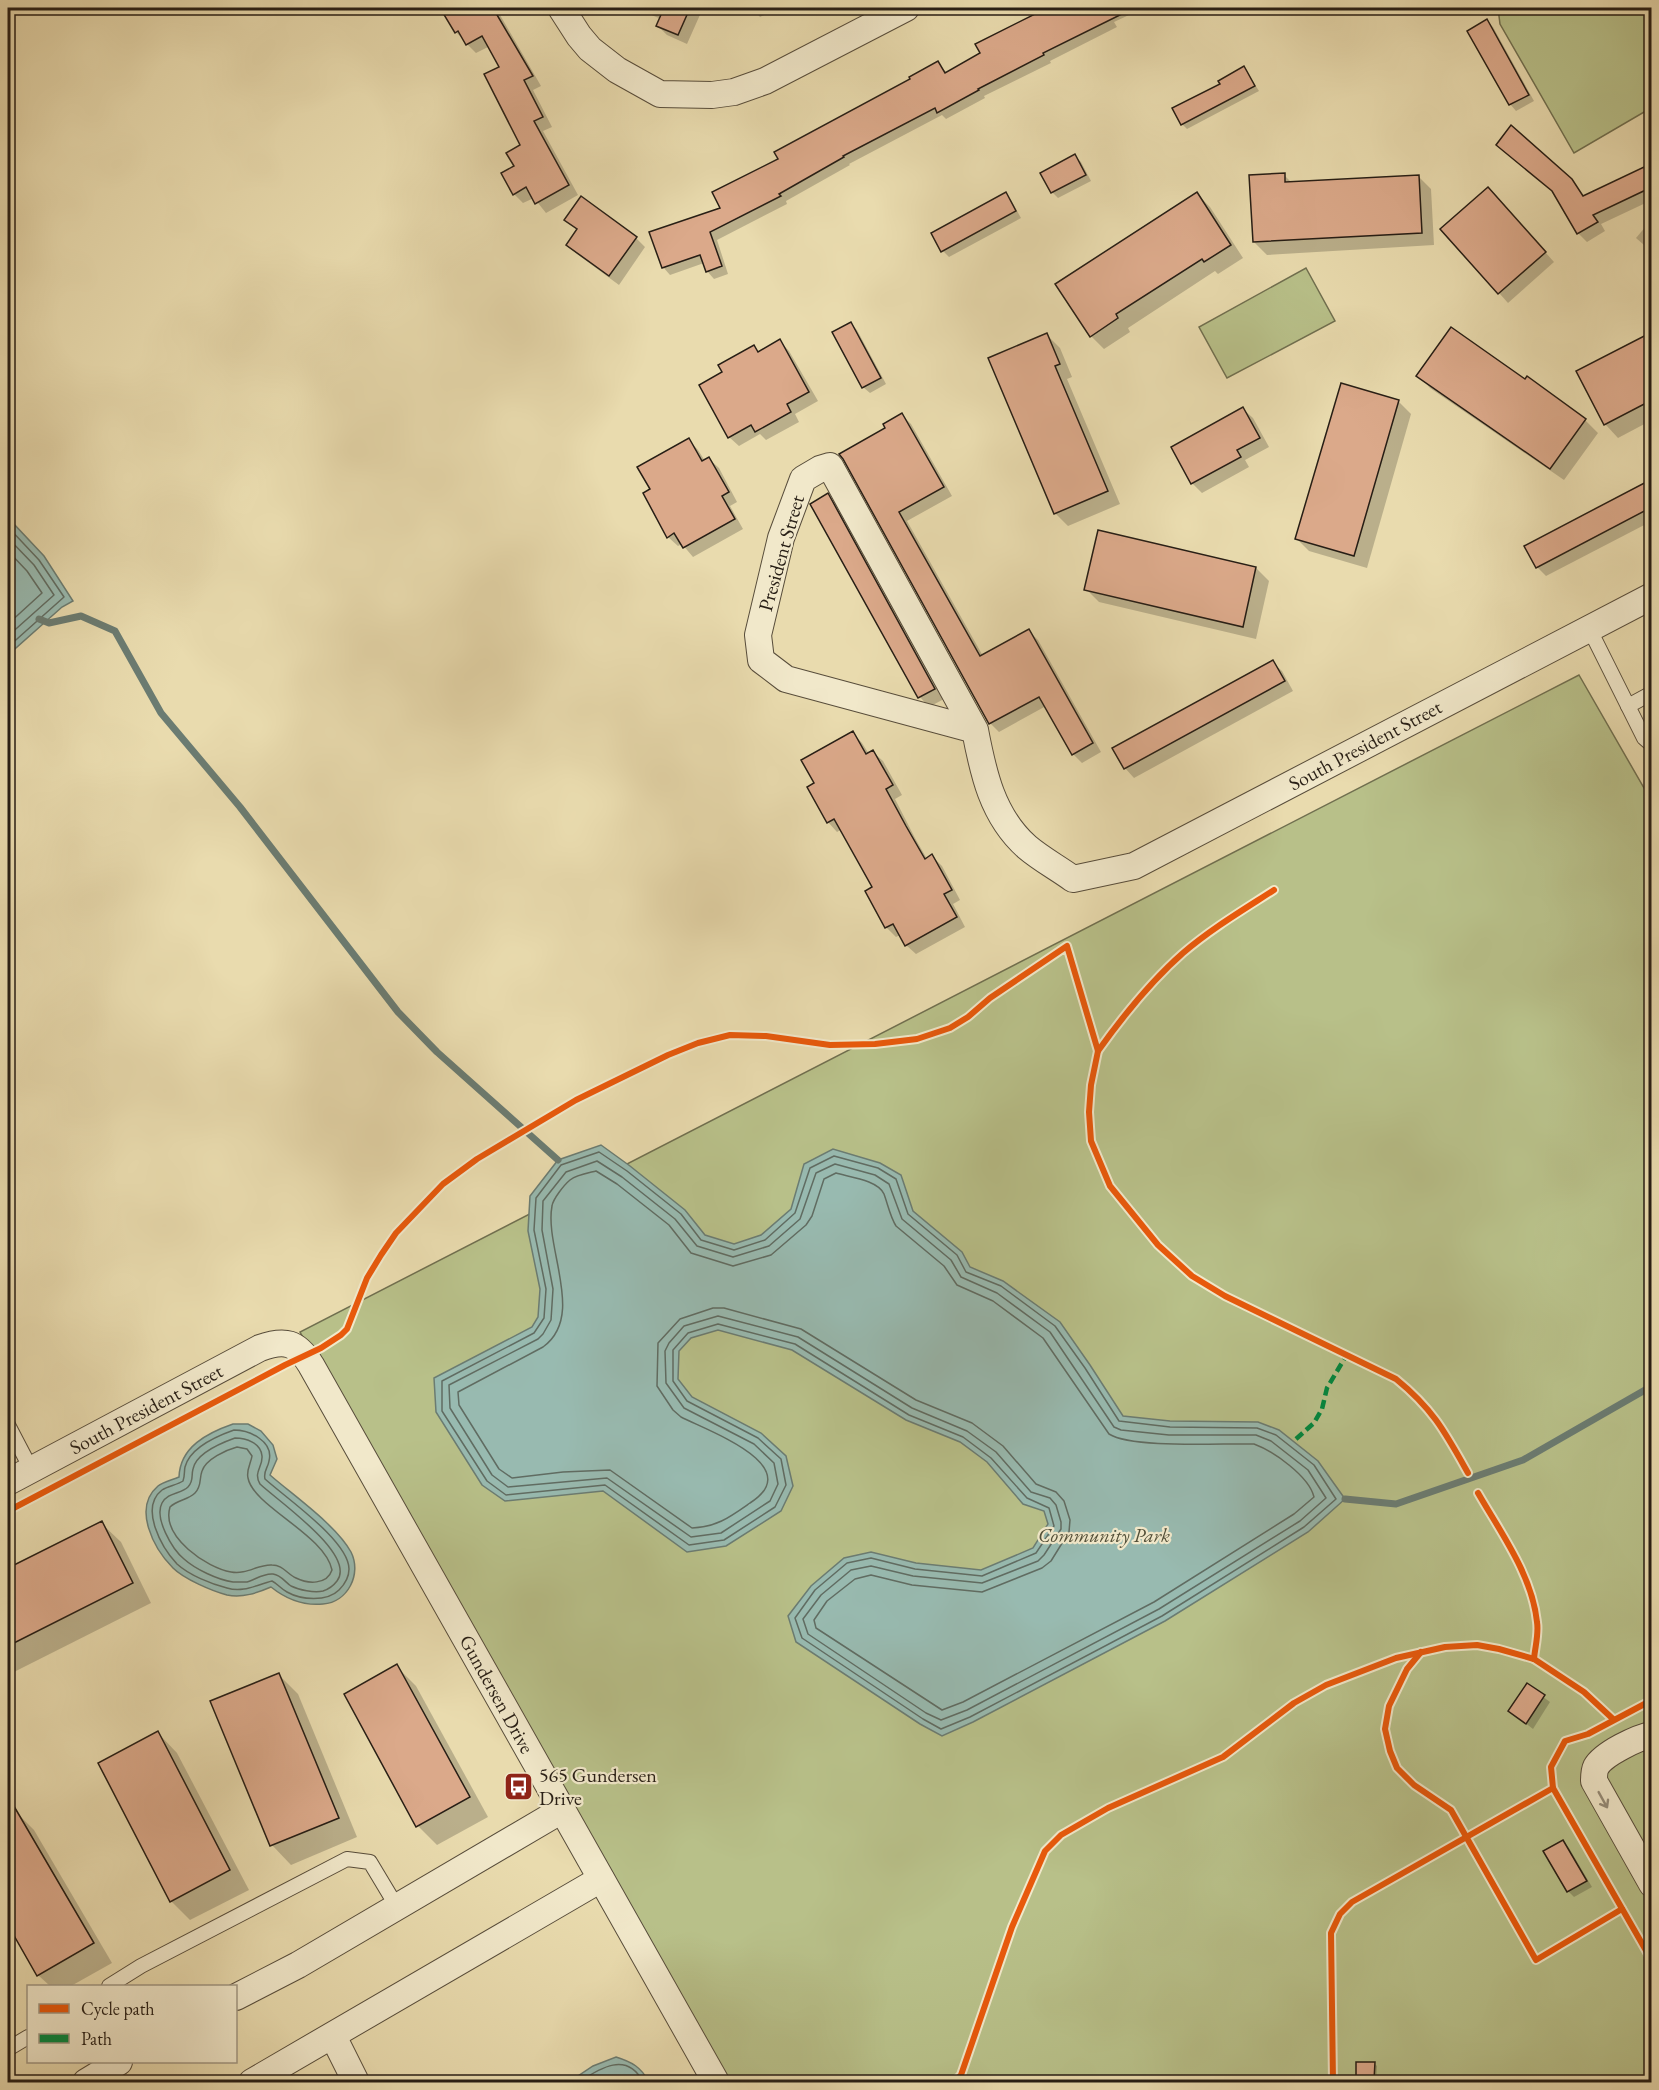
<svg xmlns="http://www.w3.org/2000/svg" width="1659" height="2090" font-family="'EB Garamond',serif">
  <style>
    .green { fill: #b8c089; stroke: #706f4f; stroke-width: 1.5 }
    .water { fill: #98bab0; stroke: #6b7c72; stroke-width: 1.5 }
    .shadow { fill: #0003 }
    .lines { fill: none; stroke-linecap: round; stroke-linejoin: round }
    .shore { stroke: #606c62; stroke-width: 1.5 }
    .stream { stroke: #6b7c72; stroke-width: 7 }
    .building { fill: #dba98a; stroke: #271e15; stroke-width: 1.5 }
    .lane-casing { stroke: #584d3b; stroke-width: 16 }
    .street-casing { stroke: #584d3b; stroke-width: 28 }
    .lane { stroke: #f1e8ca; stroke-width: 14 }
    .street { stroke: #f1e8ca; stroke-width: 26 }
    .quiet { stroke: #00873e; stroke-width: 4.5; stroke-dasharray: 9 4.5; stroke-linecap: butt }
    .cycleway-casing { stroke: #f1e8ca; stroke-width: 10 }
    .cycleway { stroke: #e8590c; stroke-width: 6 }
    .oneway { stroke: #968d79 }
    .labels { text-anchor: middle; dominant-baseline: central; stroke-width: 4.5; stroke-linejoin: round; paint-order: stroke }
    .street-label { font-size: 20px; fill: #271e15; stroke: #f1e8ca }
    .park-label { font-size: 20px; font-style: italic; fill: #524f38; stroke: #f1e8ca }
    .poi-label { font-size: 20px; fill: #271e15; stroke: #f1e8ca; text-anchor: start }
  </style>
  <rect width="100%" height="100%" fill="#e9dbae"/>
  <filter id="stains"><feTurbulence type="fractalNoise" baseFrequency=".00333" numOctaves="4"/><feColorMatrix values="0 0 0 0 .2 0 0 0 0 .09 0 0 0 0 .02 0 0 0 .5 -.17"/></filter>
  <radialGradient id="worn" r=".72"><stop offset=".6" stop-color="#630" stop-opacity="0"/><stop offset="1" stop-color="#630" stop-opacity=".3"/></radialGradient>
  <g class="green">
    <polygon points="1498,8 1651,8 1651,108 1574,153 1500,24"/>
    <polygon points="1306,268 1335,321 1227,378 1199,327"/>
    <polygon points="1579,675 1652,802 1651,2082 720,2082 300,1332"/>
  </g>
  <g class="water">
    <polygon points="8,521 12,522 44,556 73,601 62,607 8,655"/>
    <polygon points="601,1145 630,1166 685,1210 705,1235 734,1244 761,1235 791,1209 804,1164 833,1149 880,1163 901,1175 913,1211 962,1252 970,1267 1003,1281 1060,1322 1090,1365 1123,1416 1170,1421 1258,1422 1279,1430 1318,1461 1345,1499 1308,1532 1165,1621 973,1722 942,1736 920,1724 796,1642 788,1616 811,1586 844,1558 871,1552 916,1563 981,1570 1033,1548 1048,1524 1044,1511 1023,1504 987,1462 960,1442 906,1420 792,1350 718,1330 691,1338 679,1351 678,1379 692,1397 761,1433 786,1456 793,1486 781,1511 726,1546 687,1552 603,1491 505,1501 482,1485 436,1412 434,1378 532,1327 538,1317 540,1289 528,1231 530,1196 558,1160"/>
    <path d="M233 1424H248L261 1431 273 1445 277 1459 270 1475C294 1496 336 1525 351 1552 362 1574 348 1602 323 1604 303 1606 286 1599 271 1587 257 1593 243 1598 227 1595 212 1591 184 1579 173 1568 154 1549 132 1508 158 1486 163 1482 172 1480 179 1477 180 1447 207 1433 233 1424Z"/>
    <path d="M616 2057C632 2062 641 2067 649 2082H569L593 2066Z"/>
  </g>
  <g class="shadow">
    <polygon points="442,8 496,8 541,86 533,90 552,127 543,131 578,195 546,213 534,198 523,203 514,194 516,167 522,146 501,67 490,46 476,53 467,44 456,32"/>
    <polygon points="635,8 703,8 687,44 667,35 658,26 661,19"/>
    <polygon points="752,8 779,8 760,17"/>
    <polygon points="1049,8 1144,8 1114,22 1117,27 1050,61 1051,63 984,96 985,98 946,119 942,115 849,164 850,165 786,201 787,204 717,240 728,274 714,279 707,271 704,263 670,275 663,267 722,209 780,160 938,63 947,73 982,54 977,44"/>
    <polygon points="1487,21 1493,27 1534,101 1516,111 1510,104 1469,31"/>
    <polygon points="1244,68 1259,91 1187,129 1182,124 1222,84"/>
    <polygon points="1075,156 1081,162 1091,181 1058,198 1052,192"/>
    <polygon points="1643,169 1652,177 1652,200 1601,224 1605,231 1587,242 1578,233 1556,194 1571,180 1585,197"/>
    <polygon points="1284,175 1292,183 1418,176 1431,189 1434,245 1267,255 1254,242"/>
    <polygon points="1005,194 1011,200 1021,218 949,257 943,251 933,233"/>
    <polygon points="1197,194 1210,207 1243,258 1218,274 1215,271 1128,328 1130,332 1104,349 1091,336"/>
    <polygon points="1497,198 1554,262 1508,303 1442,229"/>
    <polygon points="566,219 636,238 645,247 619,285 577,254 567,245 578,231"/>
    <polygon points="1652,219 1652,252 1636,238"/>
    <polygon points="851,324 857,330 886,384 870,393 863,387"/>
    <polygon points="1652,334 1652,420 1618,438 1606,425 1578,372"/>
    <polygon points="1047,335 1060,348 1072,377 1067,379 1120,504 1068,526 1055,513"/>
    <polygon points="780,341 789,351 818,401 795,414 799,422 766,440 760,434 739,446 729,437 724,372 754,347 759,353"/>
    <polygon points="1418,375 1526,381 1528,378 1585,420 1598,433 1564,480 1430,388"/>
    <polygon points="1398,401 1411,414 1367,568 1309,551 1296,538"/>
    <polygon points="1243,409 1253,418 1269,447 1245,460 1249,467 1202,493 1192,483"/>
    <polygon points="902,415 911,424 952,496 907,521 983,656 1029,631 1038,640 1101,752 1082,763 1073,754 1046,706 999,732 990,723 844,458 887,429"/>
    <polygon points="689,440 698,450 705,461 709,459 719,468 737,502 730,506 743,529 693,557 682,544 678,546 668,537 652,490"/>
    <polygon points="1652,481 1652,521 1546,576 1537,567"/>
    <polygon points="827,495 837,504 944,699 929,707 920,697 812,503"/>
    <polygon points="1256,568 1269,581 1256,639 1099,602 1086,589"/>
    <polygon points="1272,662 1282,671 1293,691 1134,778 1125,768"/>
    <polygon points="853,733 862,743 869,754 873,752 883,761 902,795 895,799 915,838 927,859 932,856 942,866 960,900 953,904 965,927 916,954 906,945 900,935 896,937 886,927 867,891 874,888 842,829 837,832 828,822 816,783"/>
    <polygon points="101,1523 121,1542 151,1603 8,1675 8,1570"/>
    <polygon points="396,1666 416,1686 488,1817 437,1845 418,1826"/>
    <polygon points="279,1675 298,1694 357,1837 291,1865 272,1845"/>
    <polygon points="1527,1685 1550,1702 1533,1729 1510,1711"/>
    <polygon points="158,1733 177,1753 249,1890 190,1920 171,1901"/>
    <polygon points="15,1811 34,1830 112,1963 71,1986 50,1986 38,1975 8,1922 8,1816"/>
    <polygon points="1563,1842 1569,1848 1592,1887 1574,1897 1568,1891"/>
    <polygon points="1374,2063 1377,2066 1376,2082 1360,2081 1357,2079"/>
  </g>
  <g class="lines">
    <g class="shore">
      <polyline points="8,527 39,560 64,597 8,647"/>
      <polyline points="8,538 34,565 54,595 8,636"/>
      <polyline points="8,551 27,571 42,593 8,624"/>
      <polygon points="599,1152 627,1171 681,1214 701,1240 734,1250 765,1240 795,1213 810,1168 834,1156 878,1168 896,1179 908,1214 957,1255 966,1272 1001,1286 1055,1326 1085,1368 1119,1421 1170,1427 1257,1428 1276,1435 1314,1465 1336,1499 1304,1527 1162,1616 970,1717 941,1729 923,1719 802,1638 795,1618 815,1590 847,1563 871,1558 915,1569 982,1576 1036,1553 1054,1526 1049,1508 1027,1498 991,1458 963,1437 909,1415 795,1344 718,1324 688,1333 673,1350 673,1381 687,1401 758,1438 781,1459 786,1485 775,1507 724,1540 689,1545 605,1485 506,1495 487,1481 442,1411 442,1381 534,1333 544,1318 546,1289 534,1230 536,1198 561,1165"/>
      <polygon points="597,1161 622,1177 675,1219 697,1246 733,1257 769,1246 800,1219 816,1173 835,1164 875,1175 889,1184 902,1219 951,1260 961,1277 997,1293 1050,1332 1114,1427 1121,1430 1169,1435 1256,1435 1271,1441 1308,1470 1326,1498 1300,1521 1159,1609 967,1710 941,1720 926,1713 808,1634 803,1619 821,1595 851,1570 871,1566 913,1576 982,1583 1038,1561 1044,1555 1061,1529 1061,1522 1056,1505 1050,1498 1031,1492 996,1452 967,1431 912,1408 798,1337 718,1316 684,1326 669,1343 665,1351 666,1383 684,1408 754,1444 774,1463 778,1484 770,1501 721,1533 691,1537 607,1478 508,1487 492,1475 450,1408 449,1385 538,1339 543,1334 551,1320 553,1289 542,1230 543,1201 566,1172"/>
      <path d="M596 1171 617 1184 669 1225 691 1253 733 1266 771 1255 806 1225 812 1216 824 1179 836 1173C849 1177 878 1180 884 1194 888 1205 890 1216 896 1226L944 1266 957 1285 993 1301 1043 1338 1109 1434C1133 1449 1222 1443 1254 1444 1273 1451 1309 1476 1314 1497L1294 1514 1154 1602 963 1702 942 1710 816 1628 814 1620 827 1601 855 1579 871 1575 912 1585 982 1592 1042 1568 1051 1561 1069 1532 1070 1520 1064 1501 1056 1492 1036 1484 1003 1446 972 1423 916 1400 801 1329 724 1308H713L680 1319 658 1343 657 1386 673 1410 681 1417C708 1431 808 1466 750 1503 730 1517 717 1527 692 1528L610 1470 563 1472 512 1478 499 1469 459 1405 458 1392 543 1347C586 1316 544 1248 552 1206 553 1199 564 1185 570 1180 576 1175 588 1173 596 1171Z"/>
      <path d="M234 1430C249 1430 274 1441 269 1461 268 1468 263 1471 265 1479 286 1498 349 1541 349 1569 349 1577 345 1584 339 1590 327 1602 301 1600 287 1592 281 1589 278 1584 272 1581 256 1585 243 1593 227 1588 211 1584 189 1575 177 1564 162 1548 139 1508 162 1490 168 1486 177 1485 183 1481 185 1476 184 1471 185 1467 190 1447 217 1436 234 1430Z"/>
      <path d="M235 1438C246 1438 261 1443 262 1456 263 1467 253 1472 260 1484 278 1501 357 1555 337 1581 334 1585 329 1589 323 1591 314 1593 299 1590 291 1586 285 1582 281 1575 273 1574 263 1573 255 1580 247 1582 243 1582 237 1582 233 1582 218 1580 195 1569 184 1559 172 1549 154 1518 162 1503 168 1492 181 1494 188 1487 194 1481 191 1476 193 1469 196 1453 221 1443 235 1438Z"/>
      <path d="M237 1447 247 1449 252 1456C251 1463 246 1470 248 1478 253 1506 325 1535 332 1570 327 1585 308 1584 296 1578 287 1574 283 1565 272 1565 258 1564 247 1575 231 1572 207 1568 161 1537 170 1507 177 1500 188 1500 195 1493 202 1486 199 1479 202 1471 206 1459 226 1450 237 1447Z"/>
      <path d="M579 2082C600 2068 627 2051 643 2082"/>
    </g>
    <g class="stream">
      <polyline points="39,619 49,623 81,616 115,631 161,713 240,807 398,1012 437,1052 558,1160"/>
      <polyline points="1345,1499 1396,1504 1523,1460 1652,1386"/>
    </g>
  </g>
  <g class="building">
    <polygon points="440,8 493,8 533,76 524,80 543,117 534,121 569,185 535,204 526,187 513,195 501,173 514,166 506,153 520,145 484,74 499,67 482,36 466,45 458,31 455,33"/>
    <polygon points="664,8 690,8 678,35 656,26"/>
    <polygon points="1047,8 1134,8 1043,53 1044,55 978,89 979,90 937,113 935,108 843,156 844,157 779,194 781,196 710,232 722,266 706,272 700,255 662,268 649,232 720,208 712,192 778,159 774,152 910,79 909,77 938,61 945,73 980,53 975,44"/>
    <polygon points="1487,19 1529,95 1509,105 1467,31"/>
    <polygon points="1244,66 1255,86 1181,125 1172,108 1220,84 1218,81"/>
    <polygon points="1511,125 1572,179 1583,196 1644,167 1652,187 1593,215 1598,222 1577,234 1552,191 1496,145"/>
    <polygon points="1075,154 1086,175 1051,193 1040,173"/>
    <polygon points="1285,173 1285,182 1419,175 1422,233 1253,242 1249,175"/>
    <polygon points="1488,187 1546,252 1498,294 1440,229"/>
    <polygon points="1006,192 1016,211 941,252 931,233"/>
    <polygon points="1197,192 1231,245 1204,262 1202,259 1116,314 1118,318 1090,337 1055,284"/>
    <polygon points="581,196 637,237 609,276 566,245 577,229 564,220"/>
    <polygon points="851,322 881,378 862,388 832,332"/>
    <polygon points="1451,327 1525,379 1527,376 1586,419 1550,469 1416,376"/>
    <polygon points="1652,332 1652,400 1604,425 1576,371"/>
    <polygon points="1047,333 1060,364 1055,366 1108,491 1054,514 988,358"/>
    <polygon points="780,339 809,392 787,404 791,412 755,432 751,425 728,438 699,385 722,372 718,365 754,345 758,352"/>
    <polygon points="1341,383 1399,400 1354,556 1295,539"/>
    <polygon points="1243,407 1260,438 1237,450 1241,457 1191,484 1171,447"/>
    <polygon points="902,413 944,487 899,512 980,656 1029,629 1093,743 1072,755 1039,697 989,724 843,459 839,454 885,428 883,424"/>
    <polygon points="689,438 702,461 709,457 729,492 722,496 735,519 683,548 674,533 667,538 643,493 650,489 637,467"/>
    <polygon points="1652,479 1652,507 1536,568 1524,546"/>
    <polygon points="828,493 935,689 918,698 810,504"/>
    <polygon points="1098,530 1256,567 1243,627 1084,590"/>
    <polygon points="1273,660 1285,681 1124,769 1112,748"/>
    <polygon points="853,731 866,754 873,750 893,785 886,789 906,826 925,859 932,854 952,890 944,894 957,917 905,946 893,924 885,928 865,891 872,887 834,819 827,823 807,787 814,783 801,760"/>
    <polygon points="102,1521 133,1583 8,1646 8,1568"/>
    <polygon points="397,1664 470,1797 416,1827 344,1694"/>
    <polygon points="279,1673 339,1818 270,1846 210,1701"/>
    <polygon points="1527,1683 1545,1695 1526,1724 1508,1711"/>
    <polygon points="158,1731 230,1870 170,1902 98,1763"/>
    <polygon points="8,1796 94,1943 37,1976 8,1925"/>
    <polygon points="1563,1840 1587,1881 1567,1892 1543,1851"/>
    <polygon points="1356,2062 1375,2062 1374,2080 1356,2079"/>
  </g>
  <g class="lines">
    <defs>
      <g id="lane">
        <polyline points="1589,628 1644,738 1652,745"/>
        <polyline points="1628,706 1652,693"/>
        <polyline points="8,1425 31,1469"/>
        <polyline points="109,1986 141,1966 347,1859 370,1862 397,1907"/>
        <polyline points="8,2049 28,2037"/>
      </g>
      <g id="street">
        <polyline points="561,8 579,36 590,49 617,70 660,94 712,95 734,92 765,81 906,8"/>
        <path d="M975 730 830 466 820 469 803 479 781 538 758 635 761 660 786 679 975 730C983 772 992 816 1027 847 1041 859 1058 868 1073 879L1134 866 1652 596"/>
        <path d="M8 1482 260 1348C285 1339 297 1342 311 1365L716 2082"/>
        <path d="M1652 1735C1638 1737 1603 1754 1596 1767 1594 1771 1594 1777 1594 1781L1652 1884"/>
        <polyline points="236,1997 298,1965 562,1810"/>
        <polyline points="333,2036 356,2082"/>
        <polyline points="86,2082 119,2062"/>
        <polyline points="252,2082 601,1879"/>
      </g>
    </defs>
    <use href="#lane" class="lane-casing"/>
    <use href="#street" class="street-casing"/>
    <use href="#lane" class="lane"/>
    <use href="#street" class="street"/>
    <polyline class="quiet" points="1296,1439 1314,1423 1322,1409 1327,1388 1346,1356"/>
    <defs>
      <g id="cycleway">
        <path d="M1098 1051C1123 1016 1150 982 1183 953 1211 929 1243 910 1274 890"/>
        <path d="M1478 1493C1501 1533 1532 1575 1537 1622 1539 1634 1535 1647 1534 1659"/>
        <path d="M8 1511 285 1365 321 1348 341 1335 347 1329 367 1278 381 1255 396 1233 443 1184 477 1159 576 1100 668 1055 698 1043 730 1035 766 1036 830 1045 875 1044 917 1039 950 1028 968 1017 990 998 1067 946 1098 1051 1091 1085 1089 1112 1091 1141 1110 1186 1158 1245 1192 1276 1225 1296 1396 1379C1433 1409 1445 1432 1468 1473"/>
        <polyline points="1421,1652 1407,1669 1389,1706 1385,1729 1390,1751 1397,1768 1414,1785 1451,1810 1536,1960 1622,1909"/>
        <polyline points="1553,1788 1652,1961"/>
        <polyline points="954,2082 961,2075 1012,1927 1045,1851 1061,1835 1108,1808 1223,1757 1294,1703 1326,1685 1396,1658 1445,1647 1477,1645 1499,1649 1534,1659 1584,1692 1613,1719"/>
        <polyline points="1333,2082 1331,1933 1340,1914 1352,1902 1553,1788 1551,1767 1565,1741 1588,1734 1652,1700"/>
      </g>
    </defs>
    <use href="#cycleway" class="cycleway-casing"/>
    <use href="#cycleway" class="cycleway"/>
  </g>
  <defs><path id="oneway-shaft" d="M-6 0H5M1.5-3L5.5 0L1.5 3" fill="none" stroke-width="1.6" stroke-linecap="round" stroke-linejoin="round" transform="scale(1.5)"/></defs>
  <use class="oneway" href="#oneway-shaft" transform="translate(1603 1800) rotate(61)"/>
  <defs>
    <symbol id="bus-square" viewBox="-11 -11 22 22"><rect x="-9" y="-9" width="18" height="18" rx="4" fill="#8f2418" stroke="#f1e8ca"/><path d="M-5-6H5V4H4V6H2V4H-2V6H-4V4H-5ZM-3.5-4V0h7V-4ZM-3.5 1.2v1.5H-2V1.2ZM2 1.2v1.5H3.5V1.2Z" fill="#fff"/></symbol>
  </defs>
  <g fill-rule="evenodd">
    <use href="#bus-square" x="502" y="1770" width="33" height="33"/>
  </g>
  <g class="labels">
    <g class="street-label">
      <text transform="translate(781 553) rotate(-74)">President Street</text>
      <text transform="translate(1365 745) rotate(-28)">South President Street</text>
      <text transform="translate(146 1409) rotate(-28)">South President Street</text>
      <text transform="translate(497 1694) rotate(61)">Gundersen Drive</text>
    </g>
    <g class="park-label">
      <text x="1104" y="1535">Community Park</text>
    </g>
    <g class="poi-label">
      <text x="539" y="1775">565 Gundersen<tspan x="539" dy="23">Drive</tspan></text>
    </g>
  </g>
  <rect width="1659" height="2090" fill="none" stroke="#e9dbae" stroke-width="30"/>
  <rect x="9" y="9" width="1641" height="2072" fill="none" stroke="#271e15" stroke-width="3"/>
  <rect x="15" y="15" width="1629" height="2060" fill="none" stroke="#271e15" stroke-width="1.5"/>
  <rect x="27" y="1985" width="210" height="78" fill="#f1e8ca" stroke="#a09782" stroke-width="1.5"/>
  <rect x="39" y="2004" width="30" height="9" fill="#e8590c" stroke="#a09782" stroke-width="1.5"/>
  <text x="81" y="2015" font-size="18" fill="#271e15">Cycle path</text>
  <rect x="39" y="2034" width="30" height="9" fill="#00873e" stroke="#a09782" stroke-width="1.5"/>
  <text x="81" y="2045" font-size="18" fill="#271e15">Path</text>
  <rect width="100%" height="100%" filter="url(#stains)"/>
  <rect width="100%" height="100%" fill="url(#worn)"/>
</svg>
